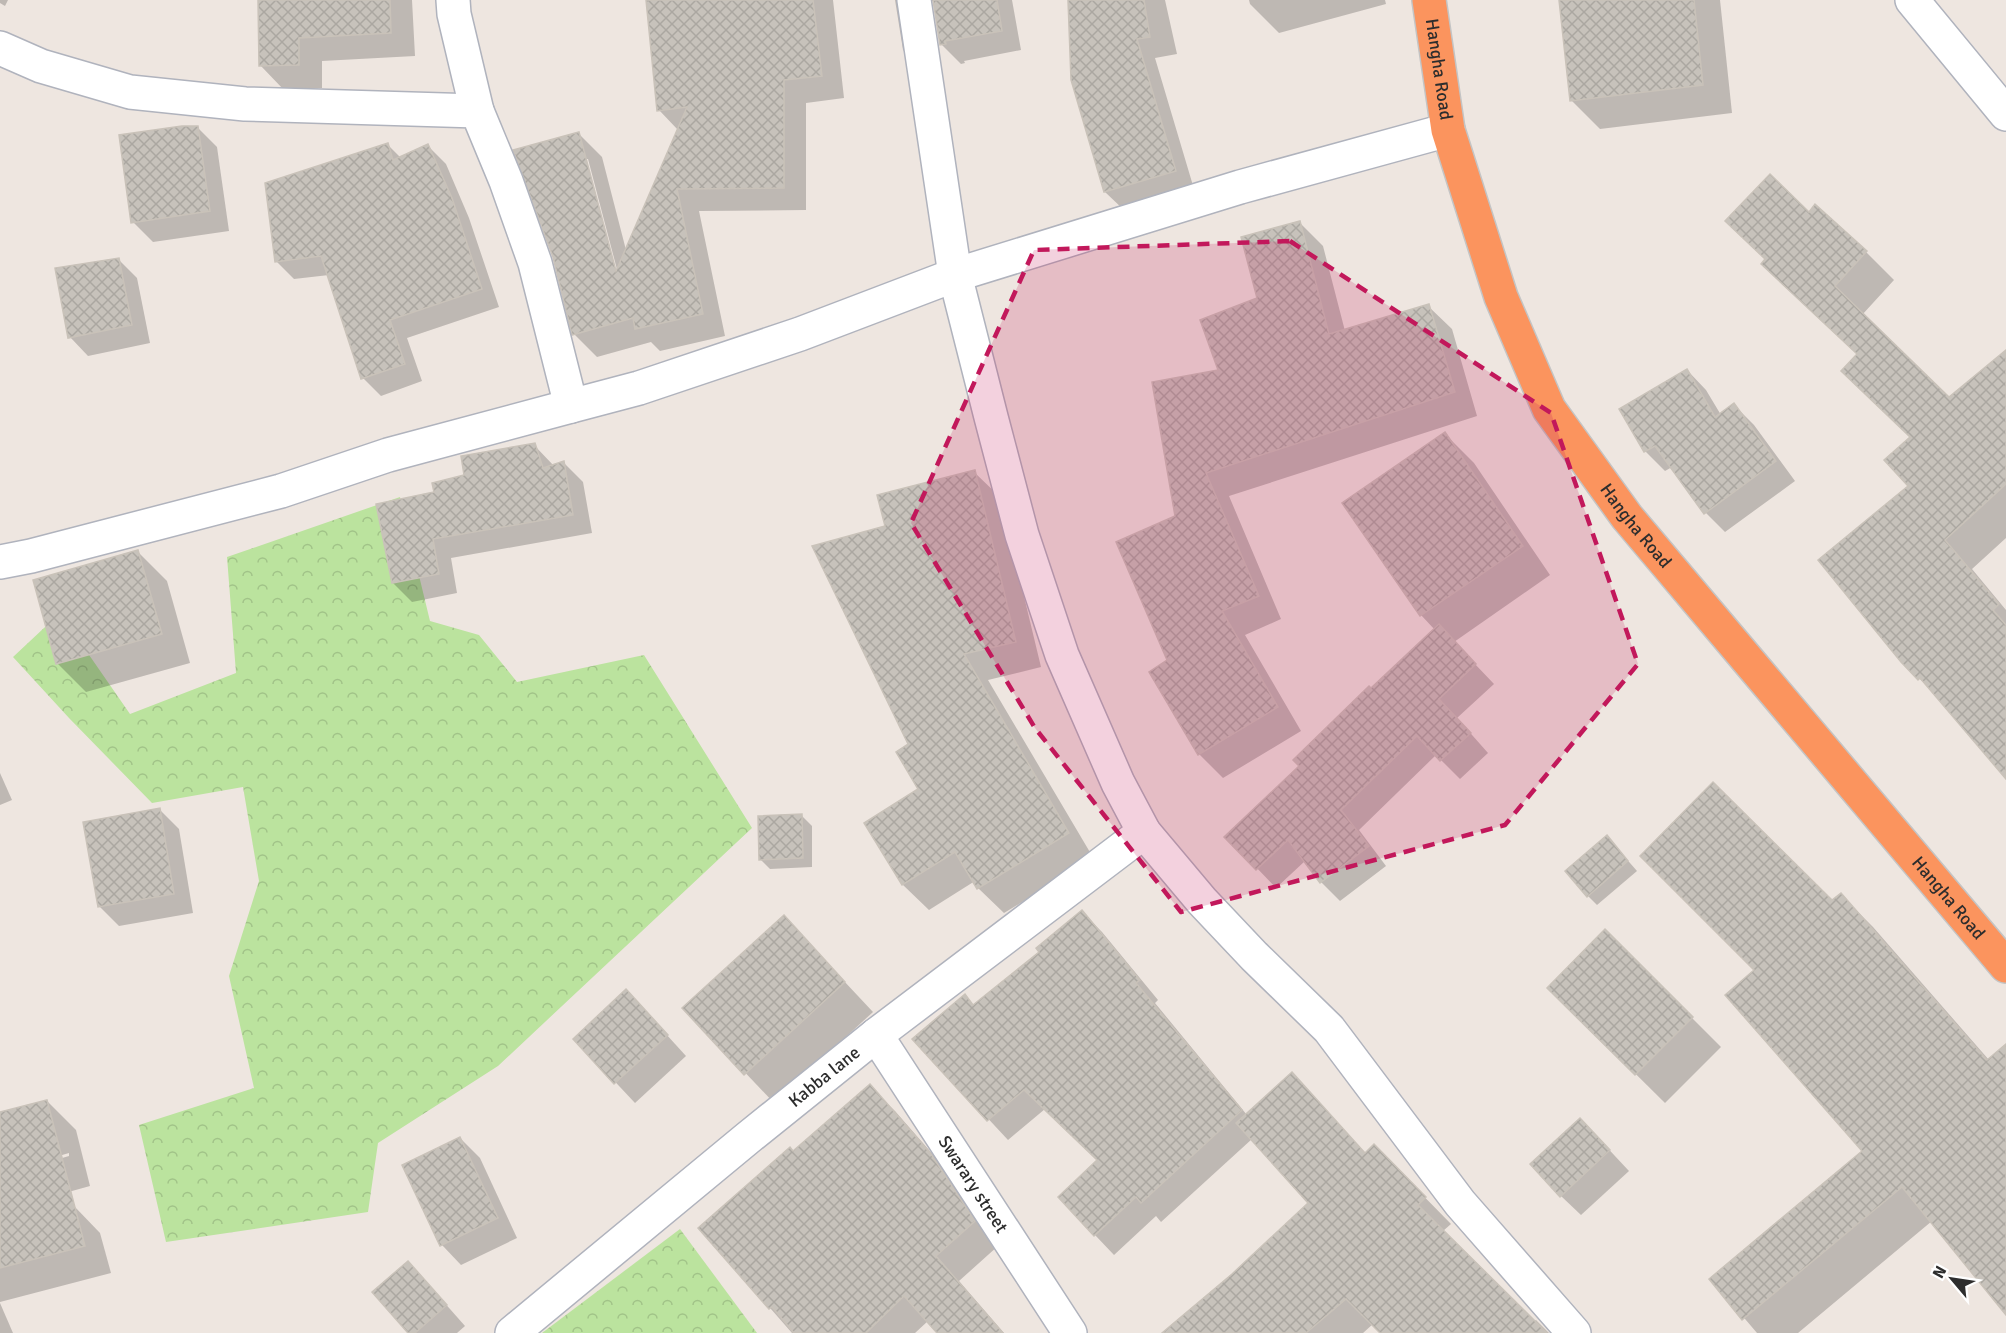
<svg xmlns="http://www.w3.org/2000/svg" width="2006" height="1333" font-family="Signika,sans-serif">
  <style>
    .forest { fill: url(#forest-crowns) }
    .shadow { fill: #0003; fill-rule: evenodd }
    .building { fill: url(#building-cross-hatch); stroke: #c9c2b9; stroke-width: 1.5 }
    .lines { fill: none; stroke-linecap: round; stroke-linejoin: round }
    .minor-casing { stroke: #b0b3bd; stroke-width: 36 }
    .highway-casing { stroke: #c4c4c4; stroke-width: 36 }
    .minor { stroke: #fff; stroke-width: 33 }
    .highway { stroke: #fb945e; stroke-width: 33 }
    .marked { fill: #c2185b; fill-opacity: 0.2; stroke: #c2185b; stroke-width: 4.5; stroke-dasharray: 12 8; stroke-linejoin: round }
    .labels { text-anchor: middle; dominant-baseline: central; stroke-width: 6; stroke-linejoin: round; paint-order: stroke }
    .street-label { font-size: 18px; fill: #2d2d2d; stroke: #fff }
  </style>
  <defs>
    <pattern id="forest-crowns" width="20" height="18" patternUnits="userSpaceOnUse" patternTransform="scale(1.5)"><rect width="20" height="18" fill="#bbe39e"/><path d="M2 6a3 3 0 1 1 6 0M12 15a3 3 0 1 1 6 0" fill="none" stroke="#a1c388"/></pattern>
    <pattern id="building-cross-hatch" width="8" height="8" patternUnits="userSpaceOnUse" patternTransform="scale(1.5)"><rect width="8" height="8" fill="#c7c2bb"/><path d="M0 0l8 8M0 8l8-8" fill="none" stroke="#aba7a1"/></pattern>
  </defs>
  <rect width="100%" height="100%" fill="#eee6e0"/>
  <g class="forest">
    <polygon points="400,497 430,621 479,635 517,682 644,655 752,828 498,1066 378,1143 368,1212 166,1242 139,1125 254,1088 229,976 259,881 243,787 152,803 69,718 13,657 60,613 130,714 236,673 227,557"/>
    <polygon points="680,1229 757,1333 542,1333"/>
  </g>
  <g class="shadow">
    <polygon points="0,0 8,0 5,6 0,3"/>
    <polygon points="259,0 412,0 415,56 322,61 322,88 284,90 261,66"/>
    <path d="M648 0H833L844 98 806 103V210L699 211 725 336 660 351 651 342 597 357 574 334 579 134 602 157 626 250 678 130 659 110ZM585 159H588L619 277 616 278Z"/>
    <polygon points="895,0 1012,0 1021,50 964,61 965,63 961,64 941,44 935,1 931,1 922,5 920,68 903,50"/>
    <polygon points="1110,0 1165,0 1177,54 1155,58 1194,189 1124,210 1105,192"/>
    <polygon points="1249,0 1385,0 1386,4 1279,33 1250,4"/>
    <polygon points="1560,0 1720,0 1732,113 1600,129 1571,100"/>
    <polygon points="197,127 217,147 229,231 153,242 133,222"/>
    <polygon points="387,144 401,158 428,146 446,164 469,218 499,307 407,338 422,381 381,396 363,378 329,275 294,279 276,261"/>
    <polygon points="1809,214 1866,252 1894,280 1862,315 1949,399 2006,352 2006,538 1972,569 2006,610 2006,776 1940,699 1902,661 1911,437 1858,355 1763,264"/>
    <polygon points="1299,222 1323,246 1345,331 1428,306 1452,329 1477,416 1229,496 1281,619 1245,635 1301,731 1223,778 1199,754 1169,661 1176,517 1220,372"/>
    <polygon points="119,260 137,278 150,343 88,356 70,337"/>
    <polygon points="1687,370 1706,390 1721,415 1734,405 1754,425 1795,481 1725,532 1706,513 1672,467 1665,471 1645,451"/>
    <polygon points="1445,434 1474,463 1550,575 1454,642 1494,684 1457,718 1488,753 1460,779 1436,755 1359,830 1386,866 1340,901 1321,882 1305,861 1276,888 1227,837 1301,766 1371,690 1435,630 1421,615"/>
    <polygon points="534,445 554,466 564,463 583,482 592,533 451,558 457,593 412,602 393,583 436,493 466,477"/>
    <polygon points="974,472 1000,497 1041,667 988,680 1094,859 1004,913 978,888 975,881 929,910 903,885 866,824 920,790 910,745 887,527"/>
    <polygon points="138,552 167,581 190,663 86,692 57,663"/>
    <polygon points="0,773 12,800 0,805"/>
    <polygon points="159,809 179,829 193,913 119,926 99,906"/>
    <polygon points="802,816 812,826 812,867 770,869 760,859"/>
    <polygon points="1616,847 1637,871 1597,905 1588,896"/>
    <polygon points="1841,895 1873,927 1989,1060 2006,1046 2006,1312 1932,1221 1798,1333 1757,1333 1711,1279 1865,1151 1832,903"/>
    <polygon points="1082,912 1102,932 1158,1000 1155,1003 1247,1115 1292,1074 1366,1154 1400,1172 1451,1224 1443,1231 1533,1322 1536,1320 1549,1333 1382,1333 1373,1324 1363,1333 1165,1333 1233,1275 1311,1204 1252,1139 1161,1222 1156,1216 1114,1255 1095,1235 1099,1161 1045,1109 1008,1140 914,1039 965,997 974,1006 1041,952"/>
    <polygon points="784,917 873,1012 774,1103 684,1008"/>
    <polygon points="1605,931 1721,1047 1665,1103 1549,988"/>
    <polygon points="645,1011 686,1056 635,1103 575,1039"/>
    <polygon points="870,1087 895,1111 956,1181 998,1246 959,1281 1004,1333 939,1333 928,1321 915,1333 792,1333 700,1228 794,1153"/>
    <polygon points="47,1101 76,1130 90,1186 0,1211 0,1176 69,1156 69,1153 0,1173 0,1114"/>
    <polygon points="460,1138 480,1158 517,1238 461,1265 442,1245"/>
    <polygon points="1600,1140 1629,1171 1581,1215 1561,1196"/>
    <polygon points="74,1206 100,1233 111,1273 0,1302 0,1238"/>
    <polygon points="427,1283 465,1326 457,1333 410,1333"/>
    <polygon points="0,1303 13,1333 0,1333"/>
  </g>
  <g class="building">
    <polygon points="258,0 390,0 391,33 299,38 299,65 259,66"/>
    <polygon points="646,0 813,0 822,76 784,80 784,188 677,189 703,314 635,329 633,318 572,335 553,257 513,150 579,132 616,271 687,107 657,111"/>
    <polygon points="933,0 997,0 1002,31 945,41 946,44 940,45"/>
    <polygon points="1068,0 1144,0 1150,37 1137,39 1176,171 1104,192 1071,80"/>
    <polygon points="1559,0 1694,0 1703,85 1570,101"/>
    <polygon points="182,126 198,126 210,211 131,223 119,135"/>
    <polygon points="388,143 393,160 428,144 452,198 482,289 390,320 405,364 361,379 321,256 275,262 265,183"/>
    <polygon points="1770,174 1809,212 1815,204 1867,251 1835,286 1949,397 2006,350 2006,484 1945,540 1999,604 1993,610 2006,625 2006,779 1920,678 1918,680 1901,662 1818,560 1908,486 1884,460 1910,437 1841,371 1857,354 1761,264 1765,259 1725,221"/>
    <polygon points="1300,221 1329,334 1429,304 1455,392 1206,473 1259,596 1222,611 1278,707 1198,755 1149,672 1167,660 1116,542 1175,516 1152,382 1218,370 1200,320 1257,298 1241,237"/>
    <polygon points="119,258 132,325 68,338 55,268"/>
    <polygon points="1687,369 1715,417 1734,403 1776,461 1704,514 1655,446 1644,452 1619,409"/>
    <polygon points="1445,432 1523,546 1420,616 1342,503"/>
    <polygon points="535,443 543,468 564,461 573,515 433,539 439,574 392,583 376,504 434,492 432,483 464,475 461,456"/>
    <polygon points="975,470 1016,642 964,654 1069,833 977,889 955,852 902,885 864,823 918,789 896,752 908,744 812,546 885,526 877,495"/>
    <polygon points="138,550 162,634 56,664 33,580"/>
    <polygon points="1439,624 1476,664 1439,699 1471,733 1440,761 1417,736 1341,810 1369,846 1320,883 1288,840 1256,870 1224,837 1299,766 1293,760 1369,686 1371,688"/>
    <polygon points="1713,782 1832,900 1841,893 1987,1060 2006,1044 2006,1315 1902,1187 1742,1320 1709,1279 1862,1151 1725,995 1754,970 1640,856"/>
    <polygon points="160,808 174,894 98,907 83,822"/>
    <polygon points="802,814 803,858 759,860 758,816"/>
    <polygon points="1607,835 1628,861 1587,897 1565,871"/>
    <polygon points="1082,910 1140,980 1136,983 1242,1110 1141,1203 1136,1197 1094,1236 1058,1197 1097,1160 1024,1090 987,1121 912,1039 965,994 973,1005 1039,952 1036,948"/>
    <polygon points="784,915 845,982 744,1075 682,1008"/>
    <polygon points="1605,929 1693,1017 1635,1075 1547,988"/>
    <polygon points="626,989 668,1035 614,1084 573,1039"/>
    <polygon points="1292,1072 1365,1153 1374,1144 1426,1197 1418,1205 1547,1333 1380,1333 1346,1299 1306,1333 1162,1333 1232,1274 1308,1203 1236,1123"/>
    <polygon points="870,1084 931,1154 975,1221 936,1256 1003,1333 937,1333 904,1296 866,1333 794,1333 772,1307 769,1309 698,1228 790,1147 793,1151"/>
    <polygon points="47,1100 85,1246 0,1268 0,1112"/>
    <polygon points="1580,1118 1610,1150 1560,1197 1530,1164"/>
    <polygon points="460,1137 498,1218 440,1246 402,1165"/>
    <polygon points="408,1261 447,1305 415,1333 408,1333 372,1292"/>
  </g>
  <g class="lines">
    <defs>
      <g id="minor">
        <polyline points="453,0 454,14 477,111"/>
        <polyline points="914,0 955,275 991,417 1022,535 1062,655 1118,783 1144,832 1202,901 1254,956 1329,1029 1460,1203 1574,1333"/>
        <polyline points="1912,0 2006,114"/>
        <polyline points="0,48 41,66 130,92 245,104 477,111 506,181 535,263 571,406 639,388 800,334 955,275 1240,187 1448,130"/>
        <polyline points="0,562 31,556 281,491 388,455 571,406"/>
        <path id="s1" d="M876 1035 1070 1333"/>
        <path id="s2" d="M512 1333 749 1137 876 1035 1144 832"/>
      </g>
      <g id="highway">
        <path id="s3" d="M1429 0 1448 130 1501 297 1549 409 1627 517 2006 966"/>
      </g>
    </defs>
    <use href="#minor" class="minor-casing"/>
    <use href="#highway" class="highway-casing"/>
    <use href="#minor" class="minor"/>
    <use href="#highway" class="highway"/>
  </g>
  <path class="marked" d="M1290 241 1551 413 1638 664 1505 825 1181 912 1035 728 911 523 1034 250Z"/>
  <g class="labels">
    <g class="street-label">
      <text stroke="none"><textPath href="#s3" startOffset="70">Hangha Road</textPath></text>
      <text stroke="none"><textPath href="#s3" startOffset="574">Hangha Road</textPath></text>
      <text stroke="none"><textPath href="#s3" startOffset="1060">Hangha Road</textPath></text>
      <text stroke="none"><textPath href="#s2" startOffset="404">Kabba lane</textPath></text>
      <text stroke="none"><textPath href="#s1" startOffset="178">Swarary street</textPath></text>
    </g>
  </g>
  <g transform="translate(1952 1279) rotate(299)" stroke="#ffffff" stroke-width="4.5" paint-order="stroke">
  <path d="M0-4.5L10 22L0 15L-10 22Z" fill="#2d2d2d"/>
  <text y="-9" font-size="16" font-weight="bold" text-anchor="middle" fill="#2d2d2d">N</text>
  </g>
</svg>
